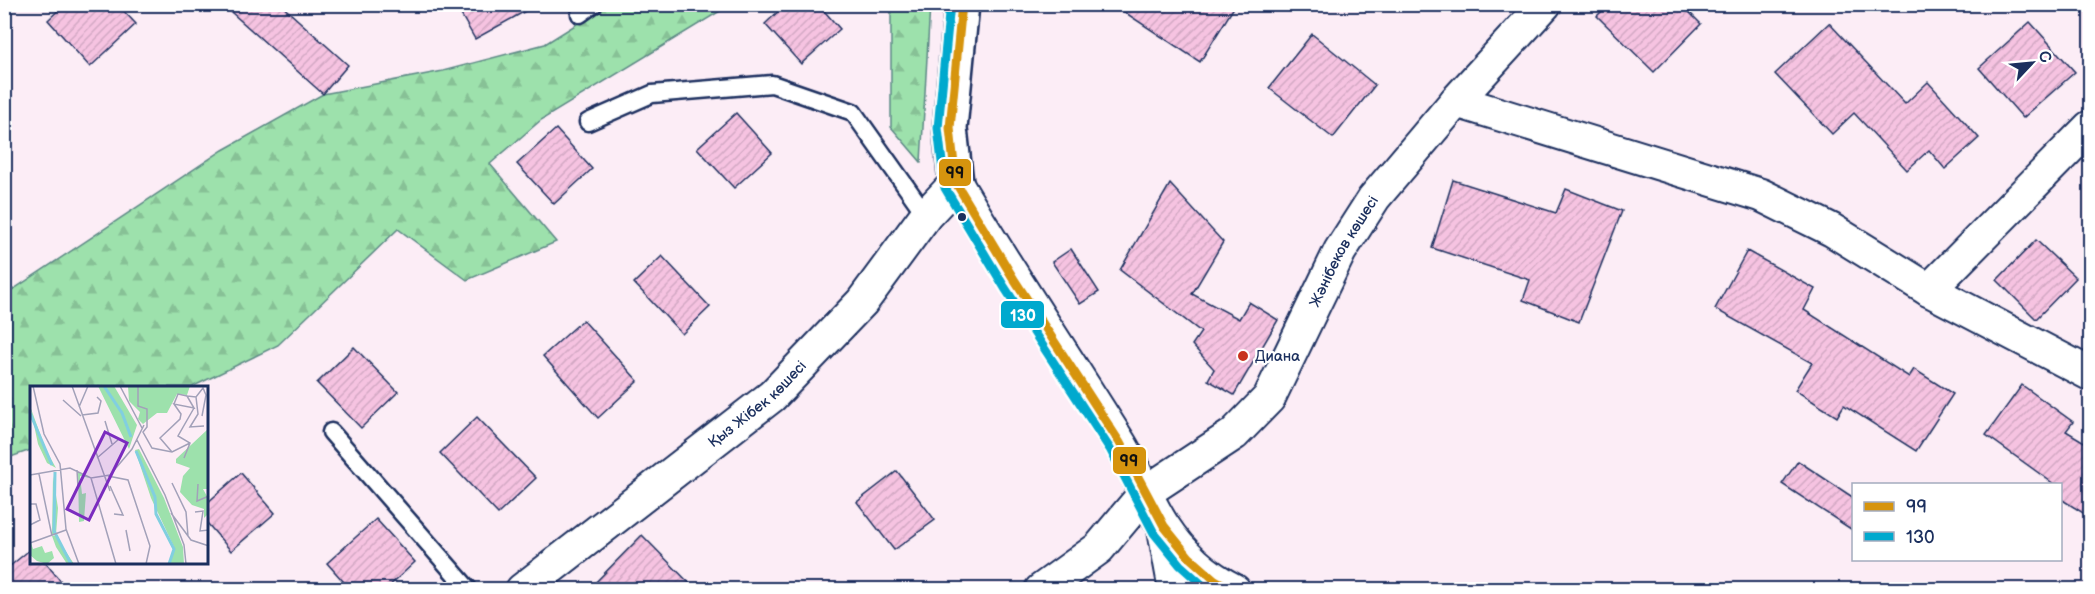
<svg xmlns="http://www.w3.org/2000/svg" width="2095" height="594" font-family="'Balsamiq Sans',sans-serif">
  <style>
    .forest { fill: url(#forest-firs); stroke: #5c8885; stroke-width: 1.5 }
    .building { fill: url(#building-hatch); stroke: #1b2f5e; stroke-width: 1.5 }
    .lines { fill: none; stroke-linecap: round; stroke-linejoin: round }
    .service-casing { stroke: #1b2f5e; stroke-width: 21 }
    .minor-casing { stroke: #1b2f5e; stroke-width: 36 }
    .tertiary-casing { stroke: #1b2f5e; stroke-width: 38 }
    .service { stroke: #fff; stroke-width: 16 }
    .minor { stroke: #fff; stroke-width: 32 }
    .tertiary { stroke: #fff; stroke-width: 33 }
    .bus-1-casing { stroke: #fff; stroke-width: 14 }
    .bus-2-casing { stroke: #fff; stroke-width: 14 }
    .bus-1 { stroke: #d6940e; stroke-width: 9 }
    .bus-2 { stroke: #00a9ce; stroke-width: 9 }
    .bus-dot { fill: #1b2f5e; stroke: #fff; stroke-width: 2 }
    .poi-dot { fill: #c8321e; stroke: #fff; stroke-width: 2 }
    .labels { text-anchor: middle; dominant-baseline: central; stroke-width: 4.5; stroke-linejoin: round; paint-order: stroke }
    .street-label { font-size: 15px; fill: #1b2f5e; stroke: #fff }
    .poi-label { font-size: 15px; fill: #1b2f5e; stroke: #fff; text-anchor: start }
    .inset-river { fill: none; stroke: #81cfe0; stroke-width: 3 }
    .inset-road { fill: none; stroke: #a2a1b9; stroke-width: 1.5 }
    .view { fill: #7b2cbf; fill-opacity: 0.15; stroke: #7b2cbf; stroke-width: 3 }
    .inset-edge { fill: none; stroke: #1b2f5e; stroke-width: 3 }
    .line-badge { stroke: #fff; stroke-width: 2 }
    .badge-label { font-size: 16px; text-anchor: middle; font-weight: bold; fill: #fff }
    .pale-badge-label { font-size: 16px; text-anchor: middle; font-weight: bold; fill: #111 }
  </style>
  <defs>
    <pattern id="forest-firs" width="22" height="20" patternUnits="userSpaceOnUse" patternTransform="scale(1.5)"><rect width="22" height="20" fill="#9de1ac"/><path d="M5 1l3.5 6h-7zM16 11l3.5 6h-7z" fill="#87c196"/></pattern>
    <pattern id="building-hatch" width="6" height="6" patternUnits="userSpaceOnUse" patternTransform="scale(1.5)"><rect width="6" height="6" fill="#f6c3e1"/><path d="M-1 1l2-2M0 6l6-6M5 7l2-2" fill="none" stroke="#d2a8c3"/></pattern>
  </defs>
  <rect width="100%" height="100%" fill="#fcedf6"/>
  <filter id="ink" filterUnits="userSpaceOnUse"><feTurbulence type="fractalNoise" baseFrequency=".0167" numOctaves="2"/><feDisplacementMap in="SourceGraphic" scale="12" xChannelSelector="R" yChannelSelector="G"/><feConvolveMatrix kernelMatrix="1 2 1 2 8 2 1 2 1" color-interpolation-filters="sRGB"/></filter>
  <g filter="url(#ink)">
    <g class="forest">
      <polygon points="607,5 730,5 541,120 490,164 556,242 467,280 398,229 278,345 192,387 32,387 31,450 5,459 5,295 223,150 323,94 443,71 545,44"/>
      <polygon points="891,5 930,5 921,162 891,127"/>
    </g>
    <g class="building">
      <polygon points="65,4 117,4 136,24 90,67 48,20"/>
      <polygon points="222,4 280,4 348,65 323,94"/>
      <polygon points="455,4 538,4 475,39"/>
      <polygon points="786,4 818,4 840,29 801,64 765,24"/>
      <polygon points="1112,4 1236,4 1200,62"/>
      <polygon points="1609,4 1681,4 1701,24 1654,72 1597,16"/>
      <polygon points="2030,22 2075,72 2023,118 1979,68"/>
      <polygon points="1829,23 1905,104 1928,82 1979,138 1945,169 1929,150 1907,170 1854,113 1832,134 1775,74"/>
      <polygon points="1312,34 1375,85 1333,138 1269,88"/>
      <polygon points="736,113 772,153 734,188 697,148"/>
      <polygon points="556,129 592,169 554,204 517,164"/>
      <polygon points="1453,180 1556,213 1566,189 1622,211 1579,322 1523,300 1530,280 1432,248"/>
      <polygon points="1170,184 1223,242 1192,294 1239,319 1249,302 1278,320 1234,395 1208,380 1214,369 1192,345 1201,332 1120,270"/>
      <polygon points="2036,240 2076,278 2036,319 1997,280"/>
      <polygon points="1071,249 1099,292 1080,304 1052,262"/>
      <polygon points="1747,251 1815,289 1804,310 1909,377 1914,369 1953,394 1916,451 1844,405 1837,417 1795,390 1812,363 1715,309"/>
      <polygon points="662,256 710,307 682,334 634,283"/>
      <polygon points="583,320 638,381 598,418 543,356"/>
      <polygon points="354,347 398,392 361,428 317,383"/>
      <polygon points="2022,385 2073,422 2066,431 2091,446 2091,518 2061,499 2061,484 2054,484 1986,435"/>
      <polygon points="477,417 536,478 498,514 440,453"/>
      <polygon points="1798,461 1854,498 1854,531 1782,484"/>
      <polygon points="897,471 935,520 894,550 857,502"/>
      <polygon points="241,473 275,513 231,551 207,523 207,503"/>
      <polygon points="376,519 415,562 385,590 351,590 327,563"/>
      <polygon points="642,535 696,590 588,590"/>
      <polygon points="32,548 32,562 45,562 68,590 4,590 4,571"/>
    </g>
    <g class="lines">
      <defs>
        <g id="service">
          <polyline points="580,14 594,4"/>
          <polyline points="588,122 652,94 772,84 853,112 926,215"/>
          <polyline points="331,432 469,590"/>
        </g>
        <g id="minor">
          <polyline points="1456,101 1761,195 1832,230 1929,290 2090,374"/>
          <polyline points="1929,290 2090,127"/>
          <polyline points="1164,530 1175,590"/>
          <path id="s1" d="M522 590 772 396 862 302 926 215 956 183C1008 272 1065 355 1119 442 1136 469 1146 500 1164 527 1181 553 1206 576 1234 590"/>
          <path id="s2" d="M1041 590 1099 548 1146 492 1234 434 1269 398 1340 251 1374 198 1456 101 1545 4"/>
        </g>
        <polyline id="tertiary" points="956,183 950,128 962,4"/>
      </defs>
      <use href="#service" class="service-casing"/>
      <use href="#minor" class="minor-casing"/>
      <use href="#tertiary" class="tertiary-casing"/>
      <use href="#service" class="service"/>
      <use href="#minor" class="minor"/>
      <use href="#tertiary" class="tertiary"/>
      <defs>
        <polyline id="bus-1" points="962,4 950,128 956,183 1015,281 1120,443 1164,526 1189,557 1215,580 1233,590"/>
        <polyline id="bus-2" points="950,4 938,128 945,188 1005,288 1110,449 1154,533 1180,565 1208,590"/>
      </defs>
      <use href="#bus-1" class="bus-1-casing"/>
      <use href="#bus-2" class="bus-2-casing"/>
      <use href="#bus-1" class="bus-1"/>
      <use href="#bus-2" class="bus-2"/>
    </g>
  </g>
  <circle class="bus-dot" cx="962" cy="217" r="5"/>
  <circle class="poi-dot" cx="1243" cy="356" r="6"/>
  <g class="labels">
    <g class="street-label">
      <text stroke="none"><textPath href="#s2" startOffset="465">Жәнібеков көшесі</textPath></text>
      <text stroke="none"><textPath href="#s1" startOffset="300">Қыз Жібек көшесі</textPath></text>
    </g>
    <g class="poi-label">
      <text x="1255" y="356">Диана</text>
    </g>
  </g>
  <g transform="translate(30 386)">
    <rect width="178" height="178" fill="#fcedf6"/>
    <path d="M178 43V103H173L178 112V128L174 132V123L162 119 150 106 153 90 160 82 146 77V73ZM109 63 134 112 153 161 154 178H140L144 161 121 112 105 64Z" fill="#9de1ac"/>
    <path d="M68 0H84L107 39 99 63ZM48 86 60 92 50 90 52 108 56 107 54 135 49 136ZM1 157 3 163 12 160 15 167 22 165 24 172 17 178 7 175 0 169Z" fill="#9de1ac"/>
    <path d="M98 0H160L157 9 147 8 137 27H127L113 38 108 33 110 26 99 15ZM0 20 16 64 26 82 17 77 8 58ZM23 90 28 122 26 148 22 149ZM27 149V152L44 178H37L26 161 22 150Z" fill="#9de1ac"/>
    <path class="inset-river" d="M74 0 92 27 101 51M0 27 22 79M106 65 125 111 126 128 144 163 139 178M25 86 24 145 41 178"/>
    <path class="inset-road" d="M3 0 14 48 30 78 36 143 49 178M42 0 80 105M90 0 112 42M108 0V20L117 23V41L113 46 122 62 142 66 160 57M157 10 166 11 173 2 176 9 172 30M166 11 168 28 160 41 174 40M33 14 51 30M49 21 58 0M52 29 68 27 71 15 67 11M75 35 82 58M107 54 135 109 154 159 156 178M142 66 130 52 150 33 151 28 144 18 164 22 157 10 148 8 144 18M67 72 89 53M154 72 160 57 148 50 164 22M47 84 48 102M9 88 22 150M0 89 40 82 61 92 80 89 102 63 114 39M78 90 98 94 120 160 116 178M61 92 86 178M142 97 156 126 158 150M168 98 167 115 179 110M80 100 93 129 84 128M0 118H6L10 134 0 139M165 126 173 125 170 145 179 144M141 127 161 154 179 160M96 144 100 165M0 157 36 144"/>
    <path class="view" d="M75 46 97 57 59 134 37 123Z"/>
    <rect width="178" height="178" class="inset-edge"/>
  </g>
  <g class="line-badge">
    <rect x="938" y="158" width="34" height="29" rx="6" fill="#d6940e"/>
    <rect x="1000" y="300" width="45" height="29" rx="6" fill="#00a9ce"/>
    <rect x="1112" y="446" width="35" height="29" rx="6" fill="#d6940e"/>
  </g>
  <g class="badge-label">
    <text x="1023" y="321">130</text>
  </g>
  <g class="pale-badge-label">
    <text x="955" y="178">99</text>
    <text x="1129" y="466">99</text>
  </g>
  <rect width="2095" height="594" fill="none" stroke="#fff" stroke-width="24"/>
  <rect x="12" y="12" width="2071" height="570" fill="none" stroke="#1b2f5e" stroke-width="2" filter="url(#ink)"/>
  <rect x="1852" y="483" width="210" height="78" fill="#ffffff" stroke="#a4acbf" stroke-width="1.5"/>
  <rect x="1864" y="502" width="30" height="9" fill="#d6940e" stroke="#a4acbf" stroke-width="1.5"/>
  <text x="1906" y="513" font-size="18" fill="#1b2f5e">99</text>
  <rect x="1864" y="532" width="30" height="9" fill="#00a9ce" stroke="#a4acbf" stroke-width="1.5"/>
  <text x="1906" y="543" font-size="18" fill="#1b2f5e">130</text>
  <g transform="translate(2032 63) rotate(64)" stroke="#ffffff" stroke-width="4.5" paint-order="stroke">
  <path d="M0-4.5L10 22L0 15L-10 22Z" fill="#1b2f5e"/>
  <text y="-9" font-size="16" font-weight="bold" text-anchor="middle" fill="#1b2f5e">С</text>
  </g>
</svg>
